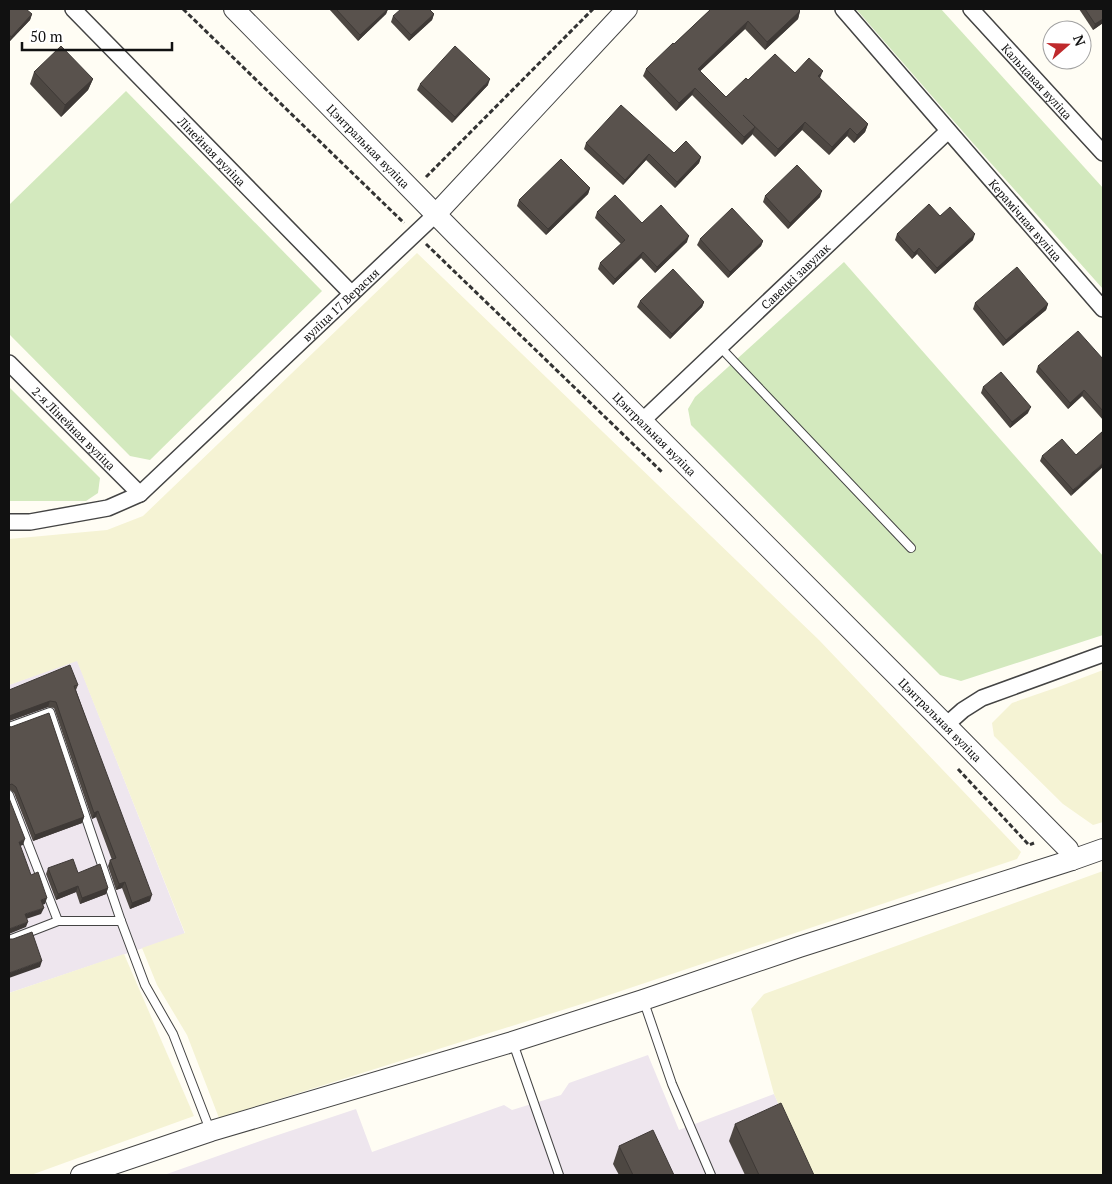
<svg xmlns="http://www.w3.org/2000/svg" width="1112" height="1184" font-family="'PT Serif',serif">
  <style>
    .industrial { fill: #eee6ee }
    .farmland { fill: #f5f3d4 }
    .green { fill: #d3e9be }
    .lines { fill: none; stroke-linecap: round; stroke-linejoin: round }
    .service-casing { stroke: #444; stroke-width: 10 }
    .minor-casing { stroke: #444; stroke-width: 18 }
    .tertiary-casing { stroke: #444; stroke-width: 22 }
    .path { stroke: #333; stroke-width: 3; stroke-dasharray: 5 2.5; stroke-linecap: butt }
    .service { stroke: #fff; stroke-width: 8 }
    .minor { stroke: #fff; stroke-width: 15 }
    .tertiary { stroke: #fff; stroke-width: 20 }
    .wall { fill: #4d4742 }
    .shaded-wall { fill: #3e3936 }
    .building { fill: #59524d; stroke: #3e3936 }
    .labels { text-anchor: middle; dominant-baseline: central; stroke-width: 5; stroke-linejoin: round; paint-order: stroke }
    .street-label { font-size: 12px; fill: #111; stroke: #fff }
  </style>
  <rect width="100%" height="100%" fill="#fffdf4"/>
  <g class="industrial">
    <polygon points="77,660 185,934 9,993 9,685"/>
    <polygon points="648,1055 679,1130 774,1094 810,1175 164,1175 263,1140 356,1109 372,1152 504,1105 512,1110 561,1095 569,1083"/>
  </g>
  <g class="farmland">
    <polygon points="417,253 819,640 1021,852 1017,859 588,1002 219,1118 187,1035 157,985 142,948 185,933 77,661 9,685 9,539 107,530 143,516"/>
    <polygon points="1103,670 1103,822 1093,825 1063,804 994,736 992,723 1012,703 1061,686"/>
    <polygon points="1103,871 1103,1175 810,1175 774,1094 751,1009 764,994"/>
    <polygon points="124,954 194,1116 31,1175 9,1175 9,993"/>
  </g>
  <g class="green">
    <polygon points="856,9 941,9 1103,188 1103,289 972,142"/>
    <polygon points="126,91 322,291 150,460 130,456 9,334 9,205"/>
    <polygon points="844,262 1103,556 1103,635 961,681 940,675 691,425 688,409 695,397"/>
    <polygon points="9,387 100,478 98,493 86,501 9,501"/>
  </g>
  <g class="lines">
    <defs>
      <g id="service">
        <polyline points="720,347 911,548"/>
        <polyline points="9,727 50,712 121,921 145,985 173,1034 210,1130"/>
        <polyline points="9,795 58,921 121,921"/>
        <polyline points="9,940 58,921"/>
        <polyline points="644,1002 672,1084 711,1175"/>
        <polyline points="513,1043 559,1175"/>
      </g>
      <g id="minor">
        <path id="s1" d="M73 9 351 293"/>
        <path id="s2" d="M843 9 1103 309"/>
        <path id="s3" d="M971 9 1103 153"/>
        <path id="s4" d="M9 363 140 494"/>
        <path id="s5" d="M642 421 948 131"/>
        <path id="s6" d="M9 522H30L108 508 140 494 436 214"/>
        <polyline points="946,725 963,710 982,698 1103,654"/>
      </g>
      <g id="tertiary">
        <path id="s7" d="M234 9 456 235 946 725 1068 849 1072 860"/>
        <polyline points="436,214 627,9"/>
        <polyline points="81,1175 211,1131 512,1042 643,1000 799,947 1072,860 1103,849"/>
      </g>
    </defs>
    <use href="#service" class="service-casing"/>
    <use href="#minor" class="minor-casing"/>
    <use href="#tertiary" class="tertiary-casing"/>
    <g class="path">
      <polyline points="183,9 404,223"/>
      <polyline points="426,177 593,9"/>
      <polyline points="426,244 663,473"/>
      <polyline points="958,769 1029,845 1034,843"/>
    </g>
    <use href="#service" class="service"/>
    <use href="#minor" class="minor"/>
    <use href="#tertiary" class="tertiary"/>
  </g>
  <g class="wall">
    <polygon points="9,9 32,14 30,20 9,42"/>
    <polygon points="329,9 388,9 386,14 358,41"/>
    <polygon points="711,9 800,11 798,19 765,50 745,29 700,71 726,97 748,80 795,73 820,79 868,124 865,132 854,143 847,136 829,155 802,130 775,157 752,134 742,145 692,95 676,111 643,76 646,69 674,44"/>
    <polygon points="1079,9 1103,9 1103,23 1093,30"/>
    <polygon points="434,14 432,20 409,41 391,22 393,16"/>
    <polygon points="34,72 93,79 88,90 61,117 30,84"/>
    <polygon points="420,84 488,85 452,123 417,90"/>
    <polygon points="586,143 674,153 701,157 699,163 675,188 646,160 623,185 584,149"/>
    <polygon points="590,188 588,194 546,235 517,206 519,200"/>
    <polygon points="765,196 820,197 788,229 763,202"/>
    <polygon points="597,212 642,223 687,242 655,273 641,258 613,285 598,269 600,263 621,244 595,218"/>
    <polygon points="940,216 973,240 935,274 917,254 912,259 895,240 897,234"/>
    <polygon points="700,239 763,241 761,246 728,278 697,245"/>
    <polygon points="640,301 704,302 702,307 670,339 637,307"/>
    <polygon points="975,303 1048,304 1046,310 1003,346 973,309"/>
    <polygon points="1103,359 1103,420 1082,396 1068,409 1036,372 1038,366"/>
    <polygon points="983,387 1028,413 1010,428 981,393"/>
    <polygon points="1103,431 1071,496 1040,461 1042,456 1076,455"/>
    <polygon points="78,685 76,690 150,901 130,909 122,888 116,890 108,866 110,860 112,860 96,817 92,819 54,708 48,707 9,721 9,690"/>
    <polygon points="9,726 84,817 82,823 33,841 14,793 9,789"/>
    <polygon points="48,868 78,873 108,888 106,894 80,904 76,892 56,900 46,874"/>
    <polygon points="735,1124 814,1175 745,1175 729,1141"/>
    <polygon points="619,1146 674,1175 619,1175 613,1164"/>
  </g>
  <g class="shaded-wall">
    <polygon points="388,9 386,14 358,41 360,35"/>
    <polygon points="800,11 798,19 765,50 767,42"/>
    <polygon points="32,14 30,20 9,42 11,37"/>
    <polygon points="434,14 432,20 409,41 411,35"/>
    <polygon points="1103,19 1103,23 1093,30 1095,24"/>
    <polygon points="748,21 745,29 695,76 698,69"/>
    <polygon points="823,71 820,78 818,76"/>
    <polygon points="93,79 88,90 61,117 65,105"/>
    <polygon points="490,79 488,85 452,123 455,117"/>
    <polygon points="695,88 692,95 676,111 679,103"/>
    <polygon points="805,122 802,130 775,157 778,149"/>
    <polygon points="868,124 865,132 854,143 857,135"/>
    <polygon points="755,127 752,135 742,145 744,137"/>
    <polygon points="850,128 847,136 829,155 832,147"/>
    <polygon points="649,154 646,160 623,185 625,180"/>
    <polygon points="701,157 699,163 675,188 677,182"/>
    <polygon points="590,188 588,194 546,235 548,229"/>
    <polygon points="822,191 820,197 788,229 790,223"/>
    <polygon points="975,234 973,240 935,274 937,268"/>
    <polygon points="689,236 687,242 655,273 657,267"/>
    <polygon points="763,241 761,246 728,278 730,272"/>
    <polygon points="919,248 917,254 912,259 914,253"/>
    <polygon points="643,252 641,258 613,285 615,279"/>
    <polygon points="704,302 702,307 670,339 672,334"/>
    <polygon points="1048,304 1046,310 1003,346 1006,340"/>
    <polygon points="1084,390 1082,396 1068,409 1070,403"/>
    <polygon points="1031,407 1028,413 1010,428 1012,422"/>
    <polygon points="1103,463 1103,467 1071,496 1073,490"/>
    <polygon points="50,701 48,707 9,721 9,716"/>
    <polygon points="98,811 96,817 92,819 94,813"/>
    <polygon points="84,817 82,823 33,841 35,835"/>
    <polygon points="25,839 23,845 17,847 19,842"/>
    <polygon points="125,882 122,888 116,890 119,884"/>
    <polygon points="78,886 76,892 56,900 58,894"/>
    <polygon points="108,888 106,894 80,904 82,898"/>
    <polygon points="152,895 150,901 130,909 132,903"/>
    <polygon points="47,898 45,904 39,906 41,900"/>
    <polygon points="44,908 41,914 23,920 25,914"/>
    <polygon points="28,922 26,927 9,934 9,929"/>
    <polygon points="42,961 40,967 9,978 9,973"/>
  </g>
  <g class="building">
    <polygon points="9,9 26,9 32,14 11,37 9,34"/>
    <polygon points="336,9 388,9 360,35"/>
    <polygon points="401,9 429,9 434,14 411,35 393,16"/>
    <polygon points="711,9 798,9 800,11 767,42 748,21 698,69 726,97 746,78 748,80 775,54 795,73 809,58 823,71 818,76 868,124 857,135 850,128 832,147 805,122 778,149 743,115 755,127 744,137 695,88 679,103 646,69 673,43 674,44"/>
    <polygon points="1085,9 1103,9 1103,19 1095,24"/>
    <polygon points="61,46 93,79 65,105 34,72"/>
    <polygon points="455,46 490,79 455,117 420,84"/>
    <polygon points="621,105 674,153 686,141 701,157 677,182 649,154 625,180 586,143"/>
    <polygon points="561,159 590,188 548,229 519,200"/>
    <polygon points="797,165 822,191 790,223 765,196"/>
    <polygon points="615,195 642,223 661,205 689,236 657,267 643,252 615,279 600,263 625,240 597,212"/>
    <polygon points="929,204 940,216 950,207 975,234 937,268 919,248 914,253 897,234"/>
    <polygon points="732,208 763,241 730,272 700,239"/>
    <polygon points="1017,267 1048,304 1006,340 975,303"/>
    <polygon points="673,269 704,302 672,334 640,301"/>
    <polygon points="1078,331 1103,359 1103,411 1084,390 1070,403 1038,366"/>
    <polygon points="1001,372 1031,407 1012,422 983,387"/>
    <polygon points="1103,431 1103,463 1073,490 1042,456 1062,439 1076,455"/>
    <polygon points="70,665 78,685 74,686 152,895 132,903 125,882 119,884 110,860 116,858 98,811 94,813 56,702 50,701 9,716 9,690"/>
    <polygon points="49,713 84,817 35,835 16,787 12,784 9,785 9,726 11,727"/>
    <polygon points="9,798 25,839 19,842 31,875 38,872 47,898 41,900 44,908 25,914 28,922 9,929"/>
    <polygon points="73,859 78,873 100,864 108,888 82,898 78,886 58,894 48,868"/>
    <polygon points="32,932 42,961 9,973 9,939 13,939"/>
    <polygon points="781,1103 814,1175 759,1175 735,1124"/>
    <polygon points="653,1130 674,1175 633,1175 619,1146"/>
  </g>
  <g class="labels">
    <g class="street-label">
      <text stroke="none"><textPath href="#s3" startOffset="98">Кальцавая вуліца</textPath></text>
      <text stroke="none"><textPath href="#s7" startOffset="192">Цэнтральная вуліца</textPath></text>
      <text stroke="none"><textPath href="#s1" startOffset="199">Лінейная вуліца</textPath></text>
      <text stroke="none"><textPath href="#s2" startOffset="279">Керамічная вуліца</textPath></text>
      <text stroke="none"><textPath href="#s5" startOffset="211">Савецкі завулак</textPath></text>
      <text stroke="none"><textPath href="#s6" startOffset="411">вуліца 17 Верасня</textPath></text>
      <text stroke="none"><textPath href="#s4" startOffset="92">2-я Лінейная вуліца</textPath></text>
      <text stroke="none"><textPath href="#s7" startOffset="598">Цэнтральная вуліца</textPath></text>
      <text stroke="none"><textPath href="#s7" startOffset="1002">Цэнтральная вуліца</textPath></text>
    </g>
  </g>
  <rect width="1112" height="1184" fill="none" stroke="#111111" stroke-width="20"/>
  <g transform="translate(1067 45) rotate(70)"><circle r="24" fill="#ffffff" stroke="#a0a0a0"/>
  <path d="M0-4L9 19L0 12L-9 19Z" fill="#bf2a2c"/>
  <text y="-8" font-size="14" font-weight="bold" text-anchor="middle" fill="#111111">N</text>
  </g>
  <path d="M22 42v8h150v-8" fill="none" stroke="#111111" stroke-width="2.5"/>
  <text x="30" y="42" font-size="15" fill="#111111" stroke="#ffffff" stroke-width="4" paint-order="stroke">50 m</text>
</svg>
